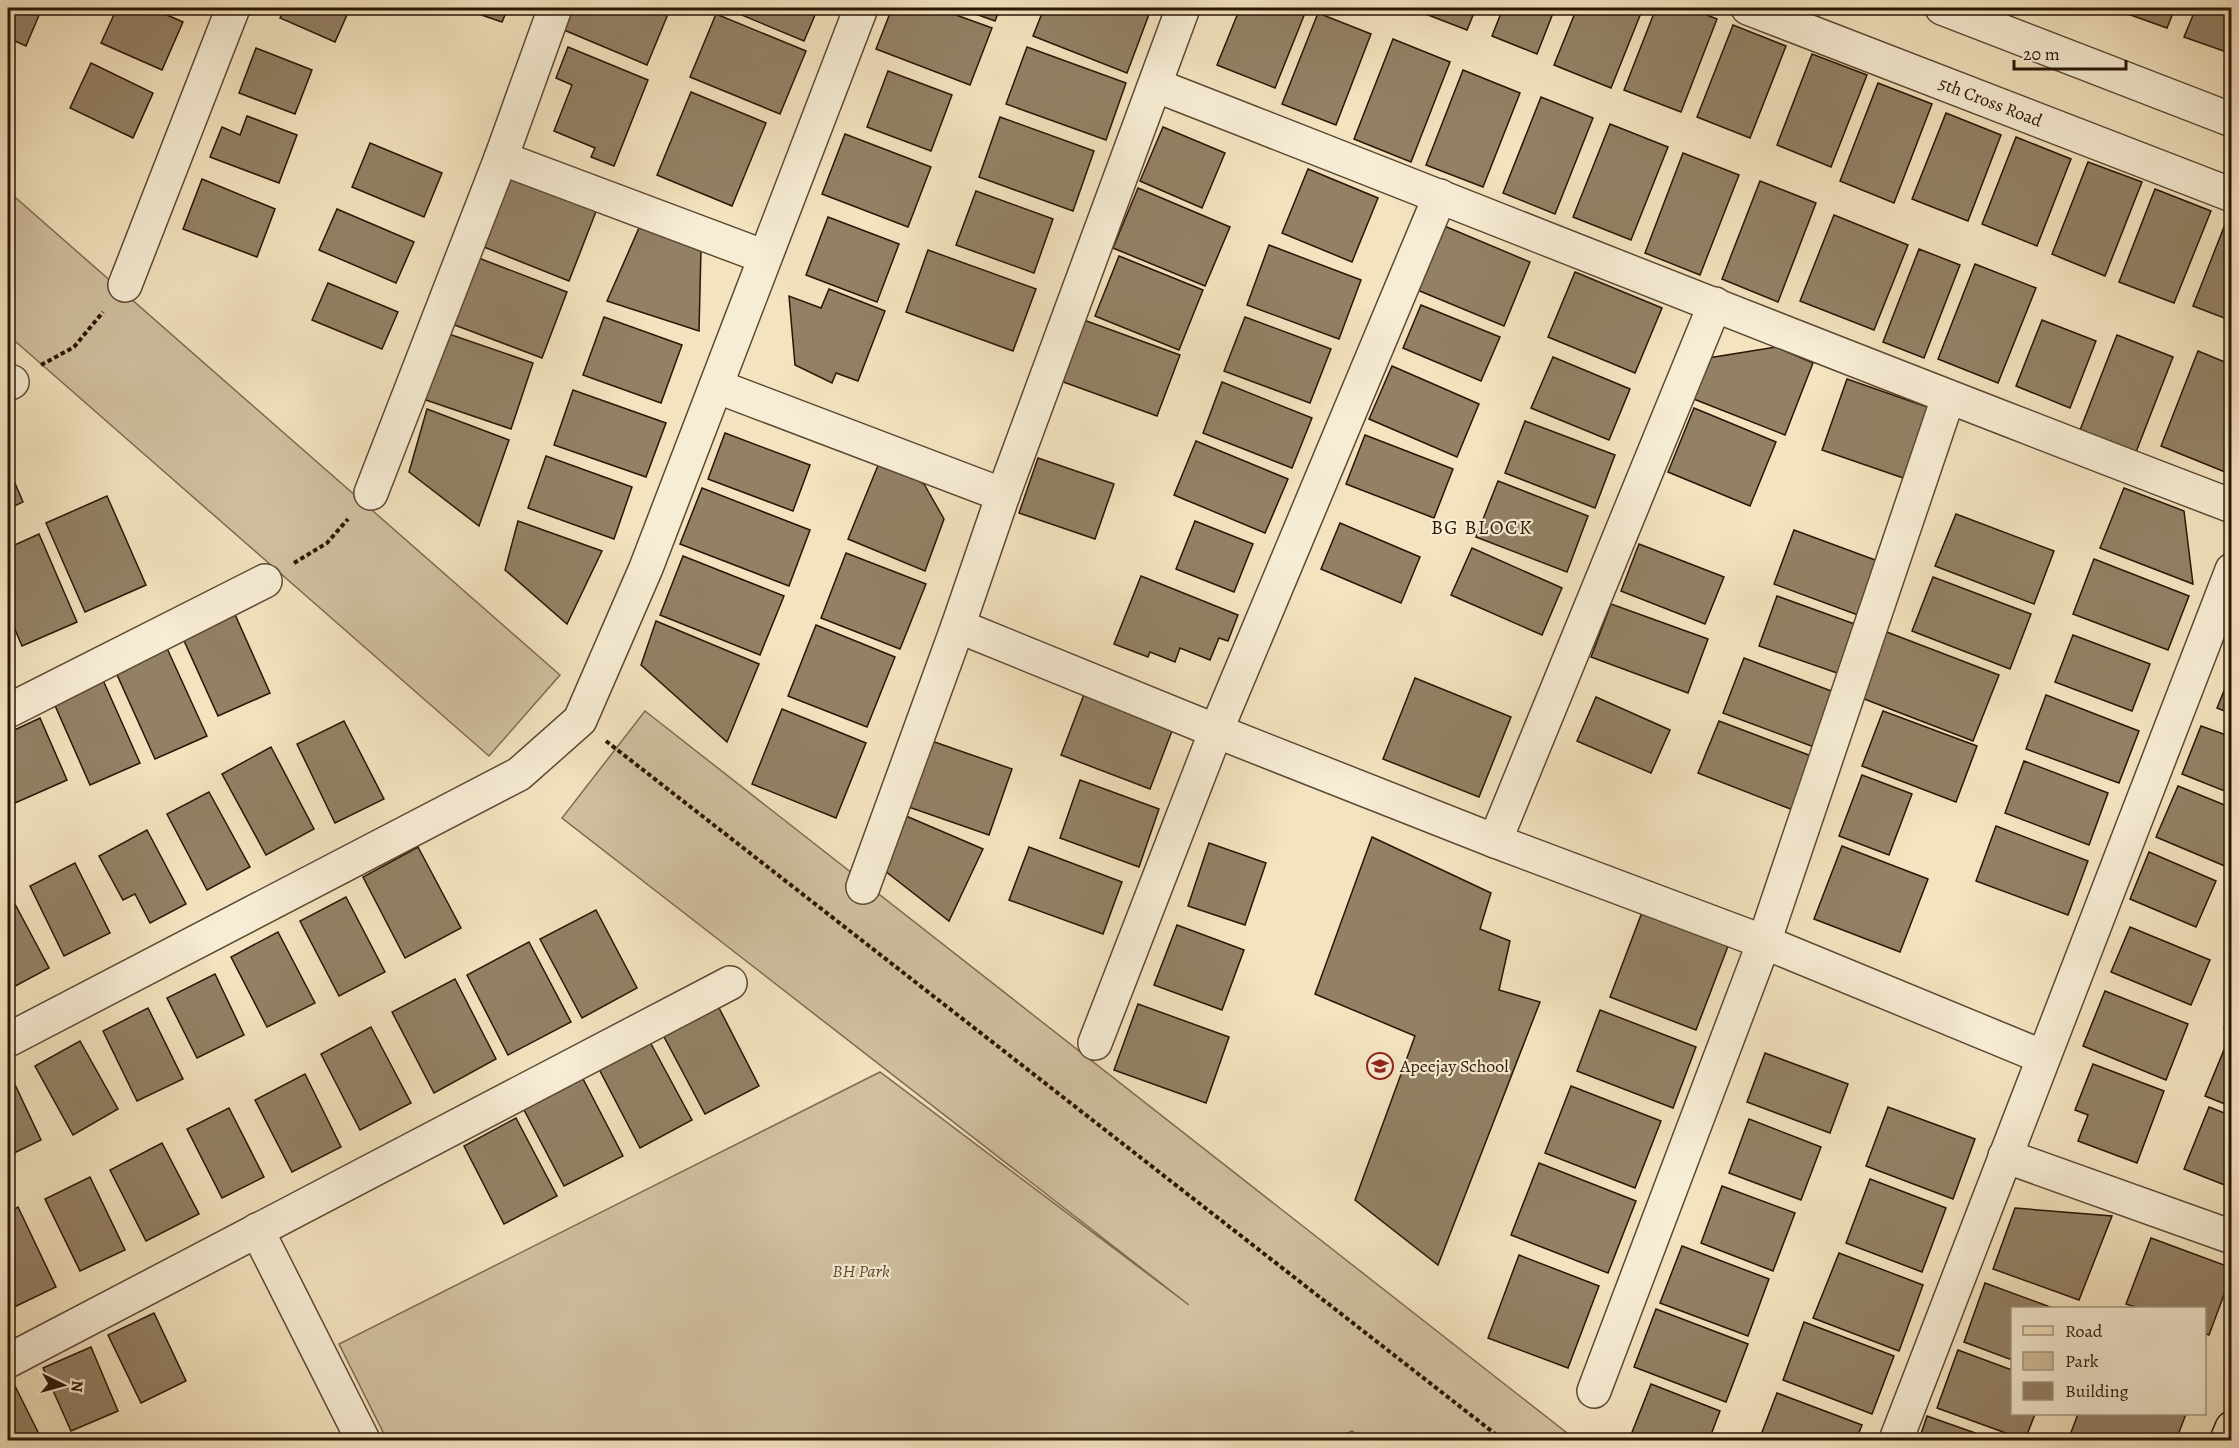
<svg xmlns="http://www.w3.org/2000/svg" width="2239" height="1448" font-family="Alegreya,serif">
  <style>
    .green { fill: #d1c0a0; stroke: #7e6b53; stroke-width: 1.5 }
    .building { fill: #938166; stroke: #2a1606; stroke-width: 1.5 }
    .lines { fill: none; stroke-linecap: round; stroke-linejoin: round }
    .minor-casing { stroke: #5c4934; stroke-width: 36 }
    .major-casing { stroke: #2a1606; stroke-width: 36 }
    .path { stroke: #2a1606; stroke-width: 4; stroke-dasharray: 4.5 3; stroke-linecap: butt }
    .minor { stroke: #f7edd5; stroke-width: 33 }
    .major { stroke: #f3e3bf; stroke-width: 33 }
    .labels { text-anchor: middle; dominant-baseline: central; stroke-width: 4.5; stroke-linejoin: round; paint-order: stroke }
    .street-label { font-size: 18px; fill: #2a1606; stroke: #f7edd5 }
    .poi-label { font-size: 18px; fill: #2a1606; stroke: #f7edd5; text-anchor: start }
    .park-label { font-size: 18px; font-style: italic; fill: #5c4934; stroke: #f7edd5 }
    .neighbourhood-label { font-size: 20px; letter-spacing: 1.5px; fill: #2a1606; stroke: #f7edd5 }
  </style>
  <rect width="100%" height="100%" fill="#f3e3bf"/>
  <filter id="stains"><feTurbulence type="fractalNoise" baseFrequency=".00333" numOctaves="4"/><feColorMatrix values="0 0 0 0 .2 0 0 0 0 .09 0 0 0 0 .02 0 0 0 .5 -.17"/></filter>
  <radialGradient id="worn" r=".72"><stop offset=".6" stop-color="#630" stop-opacity="0"/><stop offset="1" stop-color="#630" stop-opacity=".3"/></radialGradient>
  <g class="green">
    <polygon points="8,191 560,675 489,756 8,335"/>
    <polygon points="645,711 1576,1440 1364,1440 1352,1431 1334,1440 387,1440 339,1344 880,1072 1189,1305 562,818"/>
  </g>
  <g class="building">
    <polygon points="8,8 42,8 26,46 8,38"/>
    <polygon points="117,8 151,8 183,22 162,70 101,43"/>
    <polygon points="285,8 350,8 335,42 280,18"/>
    <polygon points="461,8 508,8 502,22"/>
    <polygon points="573,8 653,8 668,14 647,65 564,30"/>
    <polygon points="725,8 818,8 804,41"/>
    <polygon points="892,8 937,8 992,28 970,85 876,49"/>
    <polygon points="959,8 1000,8 995,21"/>
    <polygon points="1044,8 1147,8 1151,9 1127,73 1033,36"/>
    <polygon points="1240,8 1307,8 1275,88 1217,65"/>
    <polygon points="1410,8 1476,8 1467,30"/>
    <polygon points="1503,8 1555,8 1537,54 1492,36"/>
    <polygon points="1577,8 1643,8 1611,88 1554,65"/>
    <polygon points="1656,8 1689,8 1717,19 1681,112 1624,90"/>
    <polygon points="2111,8 2175,8 2167,28"/>
    <polygon points="2196,8 2232,8 2232,54 2184,37"/>
    <polygon points="1318,13 1371,34 1336,125 1282,104"/>
    <polygon points="716,14 806,51 780,114 690,77"/>
    <polygon points="1733,25 1786,46 1750,138 1697,117"/>
    <polygon points="1393,39 1450,62 1411,162 1354,139"/>
    <polygon points="568,47 648,80 614,166 591,157 595,148 554,131 572,85 556,78"/>
    <polygon points="1027,47 1126,83 1106,140 1006,104"/>
    <polygon points="256,48 312,70 295,114 239,93"/>
    <polygon points="1812,54 1867,75 1831,167 1777,145"/>
    <polygon points="91,63 153,93 133,138 70,108"/>
    <polygon points="1463,70 1520,93 1483,187 1426,165"/>
    <polygon points="888,71 952,95 931,151 867,127"/>
    <polygon points="1878,83 1932,104 1894,203 1840,181"/>
    <polygon points="691,92 766,123 732,206 657,175"/>
    <polygon points="1541,97 1593,118 1555,214 1503,193"/>
    <polygon points="1946,113 2001,135 1968,221 1912,199"/>
    <polygon points="247,116 297,135 279,183 210,157 222,127 240,135"/>
    <polygon points="1000,117 1094,151 1073,211 979,177"/>
    <polygon points="1610,124 1668,147 1631,240 1573,217"/>
    <polygon points="1163,127 1225,153 1202,208 1140,181"/>
    <polygon points="845,134 931,167 908,227 822,194"/>
    <polygon points="2016,137 2071,159 2037,246 1982,224"/>
    <polygon points="370,143 442,173 424,217 352,187"/>
    <polygon points="1683,153 1739,175 1700,275 1645,253"/>
    <polygon points="2088,162 2142,182 2105,276 2052,254"/>
    <polygon points="1308,169 1378,198 1352,262 1282,233"/>
    <polygon points="507,173 597,209 569,281 479,245"/>
    <polygon points="202,179 275,209 257,257 183,229"/>
    <polygon points="1760,181 1816,203 1778,302 1722,279"/>
    <polygon points="1138,188 1230,227 1205,286 1113,248"/>
    <polygon points="2155,189 2211,211 2174,303 2119,282"/>
    <polygon points="976,191 1053,219 1034,273 956,245"/>
    <polygon points="337,209 414,242 396,283 319,250"/>
    <polygon points="1834,215 1908,245 1874,330 1800,301"/>
    <polygon points="828,217 899,244 877,302 806,275"/>
    <polygon points="2226,222 2232,224 2232,321 2193,306"/>
    <polygon points="1442,225 1530,262 1504,326 1415,289"/>
    <polygon points="639,228 701,249 699,331 607,301"/>
    <polygon points="1269,245 1361,280 1339,339 1247,305"/>
    <polygon points="1919,249 1960,265 1924,358 1883,342"/>
    <polygon points="928,250 1036,289 1013,351 906,312"/>
    <polygon points="1119,256 1203,290 1179,350 1095,316"/>
    <polygon points="476,257 567,292 542,358 452,324"/>
    <polygon points="1975,264 2036,288 1998,383 1938,359"/>
    <polygon points="1575,272 1662,308 1635,373 1548,337"/>
    <polygon points="328,283 398,312 382,349 312,320"/>
    <polygon points="829,289 885,311 858,381 836,373 832,383 795,365 789,296 821,308"/>
    <polygon points="1421,305 1500,337 1481,381 1403,348"/>
    <polygon points="604,317 682,345 661,403 583,375"/>
    <polygon points="1245,317 1331,349 1310,403 1224,371"/>
    <polygon points="1081,319 1180,355 1157,416 1058,380"/>
    <polygon points="2042,320 2096,341 2070,408 2016,386"/>
    <polygon points="443,332 533,363 511,429 420,398"/>
    <polygon points="2117,335 2173,357 2136,452 2080,430"/>
    <polygon points="1776,347 1813,363 1785,435 1686,396 1702,359"/>
    <polygon points="2198,351 2232,365 2232,456 2225,472 2161,446"/>
    <polygon points="1553,357 1630,389 1609,440 1531,408"/>
    <polygon points="1392,366 1479,404 1457,457 1369,419"/>
    <polygon points="1847,379 1933,409 1909,480 1822,450"/>
    <polygon points="1222,382 1312,418 1292,468 1203,433"/>
    <polygon points="573,390 666,423 646,477 554,445"/>
    <polygon points="1694,408 1776,442 1750,506 1668,472"/>
    <polygon points="427,409 509,440 479,526 409,472"/>
    <polygon points="1525,421 1615,455 1595,508 1505,473"/>
    <polygon points="725,433 810,465 793,511 708,479"/>
    <polygon points="1365,435 1453,469 1434,518 1346,484"/>
    <polygon points="1196,441 1288,479 1265,533 1174,495"/>
    <polygon points="546,456 632,487 614,539 528,508"/>
    <polygon points="881,458 924,484 944,519 925,571 848,539"/>
    <polygon points="1038,458 1114,484 1095,539 1019,513"/>
    <polygon points="8,467 23,502 8,509"/>
    <polygon points="1498,481 1588,516 1567,572 1476,537"/>
    <polygon points="702,488 810,530 789,586 680,544"/>
    <polygon points="2124,488 2184,511 2193,584 2100,548"/>
    <polygon points="107,496 146,585 85,612 46,523"/>
    <polygon points="1956,514 2054,551 2034,604 1935,566"/>
    <polygon points="518,521 602,551 567,624 505,570"/>
    <polygon points="1195,521 1253,544 1234,592 1176,569"/>
    <polygon points="1340,523 1420,557 1401,603 1321,569"/>
    <polygon points="1794,530 1886,564 1866,618 1774,584"/>
    <polygon points="39,534 77,622 22,646 8,613 8,548"/>
    <polygon points="1639,544 1724,577 1705,624 1621,591"/>
    <polygon points="1472,548 1562,588 1542,635 1451,595"/>
    <polygon points="846,553 926,584 900,649 821,618"/>
    <polygon points="683,556 784,596 760,655 660,615"/>
    <polygon points="2094,559 2189,596 2168,650 2073,614"/>
    <polygon points="1141,576 1238,615 1228,641 1219,638 1210,660 1180,648 1175,662 1150,652 1148,657 1114,644"/>
    <polygon points="1933,577 2031,614 2010,669 1912,631"/>
    <polygon points="1777,596 1860,626 1843,675 1759,646"/>
    <polygon points="1611,604 1708,639 1688,693 1591,657"/>
    <polygon points="233,610 270,693 218,716 181,634"/>
    <polygon points="656,621 759,664 727,742 641,665"/>
    <polygon points="816,625 895,657 867,727 788,696"/>
    <polygon points="1879,629 1999,675 1973,741 1854,695"/>
    <polygon points="2073,635 2150,664 2132,711 2055,682"/>
    <polygon points="165,644 207,736 155,759 114,668"/>
    <polygon points="1744,658 1834,692 1814,747 1723,713"/>
    <polygon points="2232,671 2232,714 2217,708"/>
    <polygon points="102,678 140,763 90,785 53,701"/>
    <polygon points="1415,678 1511,717 1479,797 1383,759"/>
    <polygon points="1086,689 1175,723 1150,789 1061,755"/>
    <polygon points="2046,695 2139,731 2119,783 2026,749"/>
    <polygon points="1596,697 1670,730 1651,773 1577,741"/>
    <polygon points="782,709 866,743 836,818 752,784"/>
    <polygon points="1883,711 1977,746 1956,802 1862,766"/>
    <polygon points="40,718 67,780 15,803 8,787 8,733"/>
    <polygon points="344,721 384,799 335,823 297,744"/>
    <polygon points="1719,721 1814,757 1793,810 1698,773"/>
    <polygon points="2201,726 2232,737 2232,794 2182,774"/>
    <polygon points="926,739 1012,769 989,835 903,805"/>
    <polygon points="271,747 314,829 266,855 222,774"/>
    <polygon points="2024,761 2108,793 2089,845 2005,813"/>
    <polygon points="1862,775 1912,794 1889,855 1839,836"/>
    <polygon points="1080,780 1159,809 1139,867 1060,838"/>
    <polygon points="2178,786 2232,808 2232,869 2156,837"/>
    <polygon points="209,792 250,867 207,890 167,814"/>
    <polygon points="899,813 983,849 949,921 880,867"/>
    <polygon points="1996,826 2088,861 2068,915 1976,881"/>
    <polygon points="147,830 186,904 150,923 135,894 123,900 99,856"/>
    <polygon points="1372,837 1491,893 1480,929 1510,941 1499,990 1540,1002 1438,1265 1355,1200 1415,1036 1315,994"/>
    <polygon points="1209,843 1266,863 1245,925 1188,906"/>
    <polygon points="1842,846 1928,879 1900,952 1814,919"/>
    <polygon points="418,847 461,928 405,958 363,877"/>
    <polygon points="1029,847 1122,882 1103,934 1009,900"/>
    <polygon points="2149,852 2216,881 2196,927 2130,899"/>
    <polygon points="75,863 110,933 64,956 30,886"/>
    <polygon points="8,891 49,968 8,990"/>
    <polygon points="346,897 385,972 339,996 300,921"/>
    <polygon points="1644,907 1730,941 1696,1030 1610,997"/>
    <polygon points="596,910 637,988 582,1018 540,939"/>
    <polygon points="1177,925 1244,950 1222,1010 1154,985"/>
    <polygon points="2130,927 2210,960 2191,1005 2111,972"/>
    <polygon points="278,932 315,1003 267,1027 231,957"/>
    <polygon points="529,942 571,1022 508,1055 467,975"/>
    <polygon points="215,974 244,1035 197,1058 167,998"/>
    <polygon points="455,979 496,1059 434,1093 392,1012"/>
    <polygon points="2105,991 2188,1024 2166,1080 2083,1046"/>
    <polygon points="717,1004 759,1086 705,1114 662,1033"/>
    <polygon points="1138,1004 1229,1037 1206,1103 1114,1070"/>
    <polygon points="148,1008 183,1079 137,1101 103,1031"/>
    <polygon points="1600,1010 1696,1047 1673,1108 1577,1071"/>
    <polygon points="2232,1010 2232,1032 2224,1029"/>
    <polygon points="371,1027 411,1103 360,1130 321,1054"/>
    <polygon points="80,1041 118,1109 73,1135 35,1066"/>
    <polygon points="650,1042 692,1120 640,1148 599,1069"/>
    <polygon points="2226,1045 2232,1047 2232,1107 2205,1096"/>
    <polygon points="1765,1053 1848,1084 1830,1133 1747,1102"/>
    <polygon points="2093,1064 2164,1091 2137,1163 2078,1141 2088,1115 2075,1110"/>
    <polygon points="10,1074 41,1140 8,1156 8,1075"/>
    <polygon points="305,1074 341,1147 292,1172 255,1100"/>
    <polygon points="581,1075 623,1156 564,1186 522,1106"/>
    <polygon points="1571,1086 1661,1121 1635,1188 1545,1153"/>
    <polygon points="1888,1107 1975,1139 1953,1199 1866,1166"/>
    <polygon points="2209,1107 2232,1116 2232,1188 2184,1169"/>
    <polygon points="229,1108 264,1177 222,1198 187,1129"/>
    <polygon points="516,1118 557,1196 504,1224 464,1146"/>
    <polygon points="1749,1119 1821,1147 1801,1200 1729,1173"/>
    <polygon points="162,1143 199,1214 146,1241 110,1170"/>
    <polygon points="1539,1163 1636,1201 1608,1273 1511,1235"/>
    <polygon points="90,1177 125,1250 80,1271 45,1199"/>
    <polygon points="1870,1179 1946,1208 1922,1272 1846,1243"/>
    <polygon points="1722,1186 1795,1213 1773,1271 1701,1243"/>
    <polygon points="18,1207 56,1287 8,1310 8,1213"/>
    <polygon points="2015,1208 2112,1216 2079,1300 1993,1269"/>
    <polygon points="2151,1238 2232,1268 2232,1273 2209,1335 2204,1333 2204,1308 2138,1308 2126,1304"/>
    <polygon points="1682,1246 1769,1279 1748,1336 1660,1303"/>
    <polygon points="1839,1253 1923,1285 1899,1351 1813,1318"/>
    <polygon points="1519,1255 1599,1286 1568,1368 1488,1338"/>
    <polygon points="1985,1283 2053,1308 2012,1308 2012,1360 1964,1342"/>
    <polygon points="1656,1309 1748,1344 1726,1402 1634,1367"/>
    <polygon points="154,1313 186,1381 141,1403 108,1335"/>
    <polygon points="1804,1322 1894,1356 1872,1414 1783,1380"/>
    <polygon points="91,1347 118,1411 71,1431 43,1368"/>
    <polygon points="1958,1350 2012,1370 2012,1414 2035,1414 2025,1440 1937,1408"/>
    <polygon points="1651,1384 1720,1411 1709,1440 1629,1440"/>
    <polygon points="15,1386 42,1440 8,1440 8,1390"/>
    <polygon points="1777,1393 1862,1425 1856,1440 1759,1440"/>
    <polygon points="2078,1414 2186,1414 2176,1440 2083,1440 2070,1435"/>
    <polygon points="1927,1416 1995,1440 1919,1440"/>
  </g>
  <g class="lines">
    <defs>
      <g id="minor">
        <path id="s1" d="M1748 8 2232 195"/>
        <polyline points="1942,8 2232,120"/>
        <path d="M1155 85C1514 225 1872 369 2232 506"/>
        <polyline points="501,158 765,257"/>
        <polyline points="125,285 233,8"/>
        <polyline points="8,384 12,382"/>
        <polyline points="716,386 1003,495"/>
        <polyline points="371,493 501,158 555,8"/>
        <polyline points="958,626 1216,731 1495,841 1764,942 2043,1057"/>
        <polyline points="8,711 265,581"/>
        <polyline points="1495,841 1715,304"/>
        <polyline points="863,887 958,626 1003,495 1183,8"/>
        <polyline points="8,1040 519,774 580,720 646,568 861,8"/>
        <polyline points="1095,1043 1216,731 1440,196"/>
        <polyline points="2005,1156 2232,1237"/>
        <polyline points="257,1230 363,1440"/>
        <polyline points="8,1361 730,983"/>
        <polyline points="1594,1391 1764,942 1948,398"/>
        <polyline points="1896,1440 2232,570"/>
      </g>
      <polyline id="major" points="2227,1440 2232,1428"/>
    </defs>
    <use href="#minor" class="minor-casing"/>
    <use href="#major" class="major-casing"/>
    <g class="path">
      <polyline points="41,365 74,347 103,312"/>
      <polyline points="294,563 327,543 348,519"/>
      <polyline points="606,741 1503,1440"/>
    </g>
    <use href="#minor" class="minor"/>
    <use href="#major" class="major"/>
  </g>
  <defs>
    <symbol id="school-ring" viewBox="-11 -11 22 22"><circle r="9.5" fill="#f7edd5" stroke="#8f2418" stroke-width="1.5"/><path d="M0-5L7-2L0 1L-7-2ZM-4 1L0 2.5L4 1V4Q0 6-4 4Z" fill="#8f2418"/></symbol>
  </defs>
  <g fill-rule="evenodd">
    <use href="#school-ring" x="1365" y="1051" width="30" height="30"/>
  </g>
  <g class="labels">
    <g class="street-label">
      <text stroke="none"><textPath href="#s1" startOffset="260">5th Cross Road</textPath></text>
    </g>
    <g class="poi-label">
      <text x="1400" y="1066">Apeejay School</text>
    </g>
    <g class="park-label">
      <text x="861" y="1271">BH Park</text>
    </g>
    <g class="neighbourhood-label">
      <text x="1482" y="527">BG BLOCK</text>
    </g>
  </g>
  <rect width="2239" height="1448" fill="none" stroke="#f3e3bf" stroke-width="30"/>
  <rect x="9" y="9" width="2221" height="1430" fill="none" stroke="#2a1606" stroke-width="3"/>
  <rect x="15" y="15" width="2209" height="1418" fill="none" stroke="#2a1606" stroke-width="1.5"/>
  <rect x="2011" y="1307" width="195" height="108" fill="#f7edd5" stroke="#a59782" stroke-width="1.5"/>
  <rect x="2023" y="1326" width="30" height="9" fill="#f3e3bf" stroke="#a59782" stroke-width="1.5"/>
  <text x="2065" y="1337" font-size="18" fill="#2a1606">Road</text>
  <rect x="2023" y="1352" width="30" height="18" fill="#d1c0a0" stroke="#a59782" stroke-width="1.5"/>
  <text x="2065" y="1367" font-size="18" fill="#2a1606">Park</text>
  <rect x="2023" y="1382" width="30" height="18" fill="#938166" stroke="#a59782" stroke-width="1.5"/>
  <text x="2065" y="1397" font-size="18" fill="#2a1606">Building</text>
  <g transform="translate(63 1385) rotate(95)" stroke="#f7edd5" stroke-width="4.5" paint-order="stroke">
  <path d="M0-4.5L10 22L0 15L-10 22Z" fill="#2a1606"/>
  <text y="-9" font-size="16" font-weight="bold" text-anchor="middle" fill="#2a1606">N</text>
  </g>
  <path d="M2014 60v9h112v-9" fill="none" stroke="#2a1606" stroke-width="3"/>
  <text x="2023" y="60" font-size="18" fill="#2a1606" stroke="#f7edd5" stroke-width="4.5" paint-order="stroke">20 m</text>
  <rect width="100%" height="100%" filter="url(#stains)"/>
  <rect width="100%" height="100%" fill="url(#worn)"/>
</svg>
